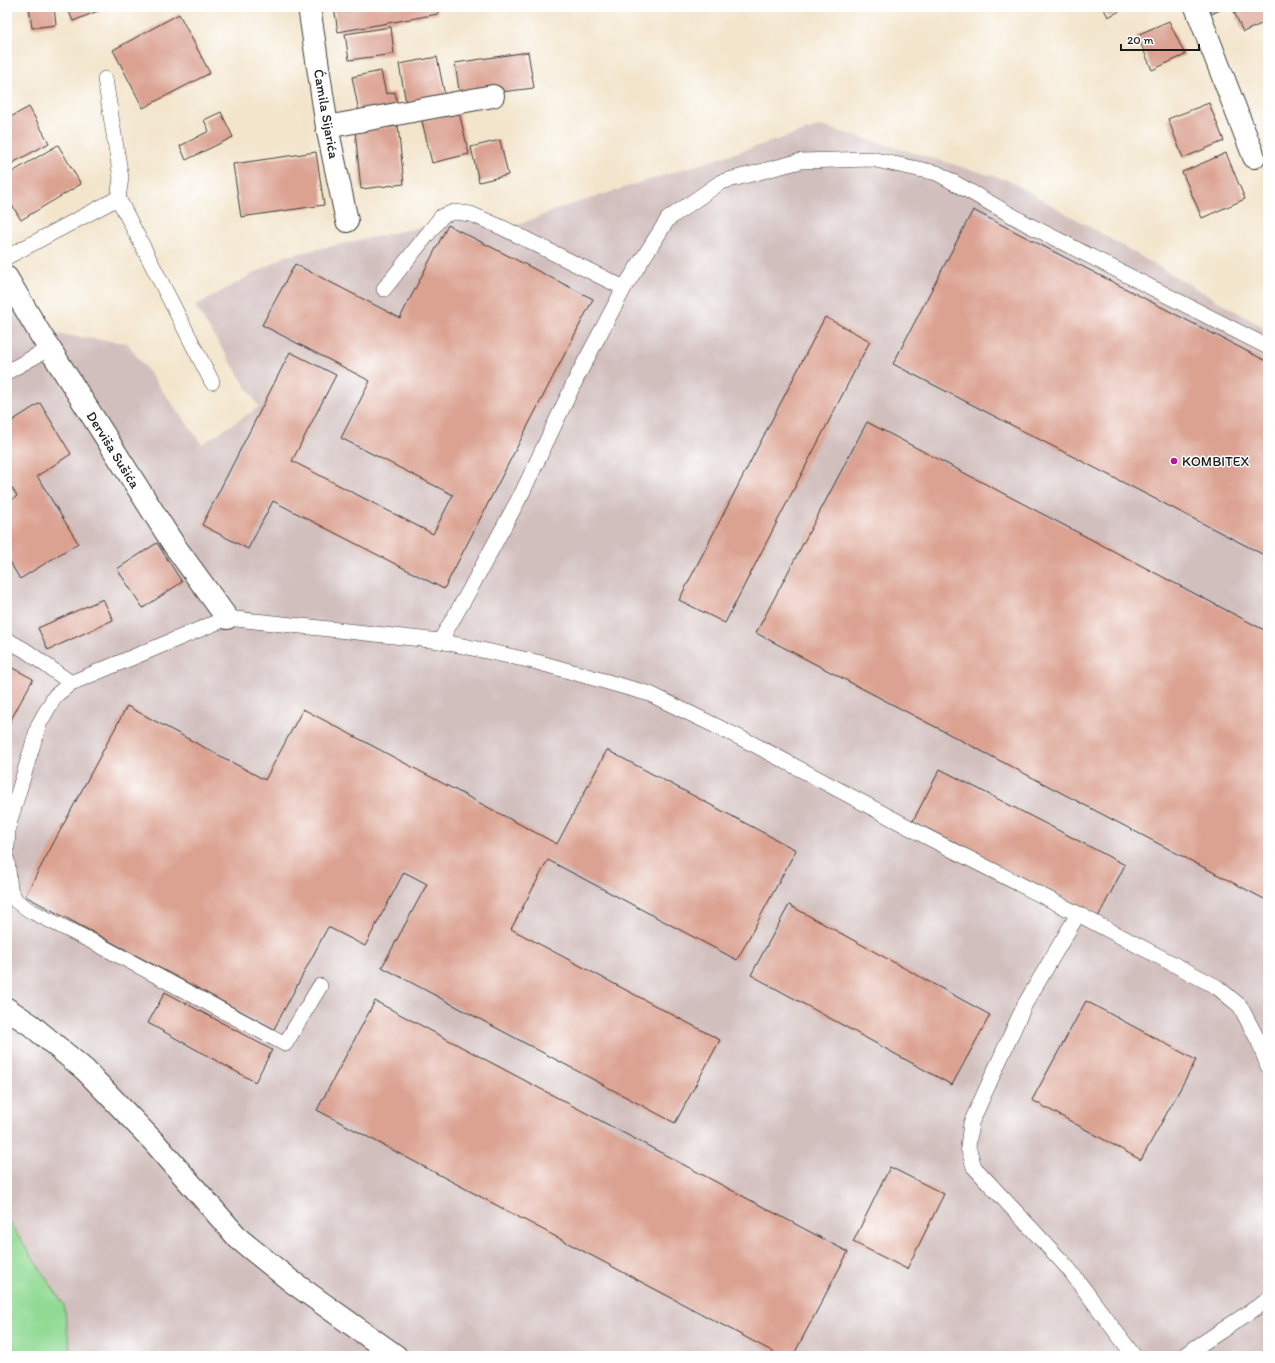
<svg xmlns="http://www.w3.org/2000/svg" width="1275" height="1363" font-family="Itim,sans-serif">
  <style>
    .industrial { fill: #d1bfbe }
    .green { fill: #92da94; stroke: #577b58 }
    .building { fill: #dba292 }
    .lines { fill: none; stroke-linecap: round; stroke-linejoin: round }
    .service-casing { stroke: #3c3a36; stroke-width: 16 }
    .minor-casing { stroke: #3c3a36; stroke-width: 24 }
    .service { stroke: #fff; stroke-width: 15 }
    .minor { stroke: #fff; stroke-width: 22 }
    .poi-dot { fill: #b5179e; stroke: #fff; stroke-width: 1.5 }
    .labels { text-anchor: middle; dominant-baseline: central; stroke-width: 3; stroke-linejoin: round; paint-order: stroke }
    .street-label { font-size: 14px; fill: #1c1c1c; stroke: #fff }
    .poi-label { font-size: 14px; fill: #1c1c1c; stroke: #fff; text-anchor: start }
  </style>
  <rect width="100%" height="100%" fill="#fff"/>
  <filter id="ink" filterUnits="userSpaceOnUse"><feTurbulence type="fractalNoise" baseFrequency=".025" numOctaves="2"/><feDisplacementMap in="SourceGraphic" scale="8" xChannelSelector="R" yChannelSelector="G"/><feConvolveMatrix kernelMatrix="1 2 1 2 8 2 1 2 1" color-interpolation-filters="sRGB"/></filter>
  <filter id="wash" filterUnits="userSpaceOnUse"><feTurbulence type="fractalNoise" baseFrequency=".012" numOctaves="4" result="noise"/><feDisplacementMap in="SourceGraphic" scale="16" xChannelSelector="R" yChannelSelector="G"/><feGaussianBlur stdDeviation="0.9" result="paint"/><feColorMatrix in="noise" values="0 0 0 0 0 0 0 0 0 0 0 0 0 0 0 0 0 1.4 0 .05"/><feComposite in="paint" operator="in"/></filter>
  <g filter="url(#wash)">
    <rect width="100%" height="100%" fill="#f3e5cc"/>
    <polygon class="industrial" points="821,126 1010,181 1268,330 1268,1356 71,1356 64,1305 7,1219 7,278 39,332 127,343 202,444 259,407 195,306 286,256 462,218 518,225 563,207"/>
    <polygon class="green" points="7,1219 64,1305 71,1356 7,1356"/>
    <g id="blocks">
      <g class="building">
        <polygon points="29,7 54,7 56,25 32,28"/>
        <polygon points="67,7 108,7 73,21"/>
        <polygon points="334,7 437,7 438,14 338,32"/>
        <polygon points="1103,7 1128,7 1108,17"/>
        <polygon points="1208,7 1227,7 1211,14"/>
        <polygon points="1232,7 1263,7 1268,17 1268,21 1243,32"/>
        <polygon points="179,14 210,73 143,108 113,50"/>
        <polygon points="1169,21 1185,55 1152,70 1137,35"/>
        <polygon points="391,27 394,54 349,60 345,34"/>
        <polygon points="528,52 534,88 460,97 455,63"/>
        <polygon points="437,57 445,96 406,103 399,64"/>
        <polygon points="381,71 386,94 395,92 398,109 360,117 352,77"/>
        <polygon points="1209,103 1224,141 1183,158 1168,119"/>
        <polygon points="29,107 49,143 7,166 7,119"/>
        <polygon points="221,112 233,137 186,160 180,146 209,131 204,120"/>
        <polygon points="459,112 469,154 432,163 422,121"/>
        <polygon points="398,126 404,184 361,189 355,131"/>
        <polygon points="500,140 508,175 479,182 471,147"/>
        <polygon points="58,145 81,184 21,220 7,197 7,175"/>
        <polygon points="316,152 324,205 241,217 233,164"/>
        <polygon points="1226,153 1245,199 1202,218 1182,172"/>
        <polygon points="973,210 1268,362 1268,557 893,364"/>
        <polygon points="448,225 593,299 444,589 273,501 248,549 202,525 290,352 336,375 292,461 433,534 453,495 341,438 370,381 262,325 295,264 400,318"/>
        <polygon points="825,317 870,341 725,623 679,600"/>
        <polygon points="40,403 71,454 37,476 78,543 20,579 7,557 7,503 17,496 7,480 7,424"/>
        <polygon points="867,422 1268,632 1268,901 756,633"/>
        <polygon points="157,543 182,582 143,608 117,569"/>
        <polygon points="103,599 113,620 48,650 38,628"/>
        <polygon points="7,665 33,679 7,727"/>
        <polygon points="127,706 265,780 303,709 557,844 607,750 796,850 737,960 548,860 511,929 720,1040 675,1123 382,967 427,884 404,872 365,946 328,927 274,1029 25,896"/>
        <polygon points="940,769 1125,865 1098,917 913,821"/>
        <polygon points="789,905 990,1015 952,1085 751,975"/>
        <polygon points="165,992 272,1050 255,1082 148,1023"/>
        <polygon points="375,1001 848,1252 793,1356 781,1356 317,1110"/>
        <polygon points="1086,1001 1196,1060 1141,1160 1032,1100"/>
        <polygon points="890,1167 944,1194 907,1269 853,1242"/>
      </g>
    </g>
  </g>
  <g filter="url(#ink)">
    <use href="#blocks" fill-opacity="0" stroke="#3c3a36" stroke-width="1"/>
    <g class="lines">
      <defs>
        <g id="service">
          <polyline points="118,198 212,382"/>
          <polyline points="7,257 118,198 121,178 105,79"/>
          <polyline points="384,289 442,216 454,212 471,214 503,228 624,288"/>
          <polyline points="7,372 50,348"/>
          <polyline points="7,640 25,650 71,683"/>
          <polyline points="440,641 468,593 523,491 578,375 624,288 668,219 721,182 801,161 871,159 937,173 1027,224 1268,347"/>
          <polyline points="7,846 8,827 39,724 55,696 71,683 227,618 440,641 537,662 650,694 753,744 927,837 1078,914 1217,987 1240,1006 1259,1042 1268,1066"/>
          <polyline points="7,860 10,889 16,901 29,910 99,945 285,1044 320,986"/>
          <polyline points="1078,914 1025,1004 971,1123 968,1147 974,1167 1068,1268 1134,1356"/>
          <polyline points="1183,1356 1268,1300"/>
        </g>
        <g id="minor">
          <polyline points="309,7 327,127 347,221"/>
          <polyline points="1196,7 1254,157"/>
          <polyline points="327,127 493,96"/>
          <polyline points="7,278 39,332 174,545 227,618"/>
          <polyline points="7,1009 31,1025 85,1070 155,1143 239,1239 291,1281 396,1356"/>
        </g>
      </defs>
      <use href="#service" class="service-casing"/>
      <use href="#minor" class="minor-casing"/>
      <use href="#service" class="service"/>
      <use href="#minor" class="minor"/>
    </g>
  </g>
  <circle class="poi-dot" cx="1174" cy="461" r="4"/>
  <g class="labels">
    <g class="street-label">
      <text transform="translate(326 114) rotate(80)">Ćamila Sijarića</text>
      <text transform="translate(113 450) rotate(58)">Derviša Sušića</text>
    </g>
    <g class="poi-label">
      <text x="1182" y="461">KOMBITEX</text>
    </g>
  </g>
  <rect width="1275" height="1363" fill="none" stroke="#fff" stroke-width="24"/>
  <path d="M1121 44v6h78v-6" fill="none" stroke="#1c1c1c" stroke-width="2"/>
  <text x="1127" y="44" font-size="12" fill="#1c1c1c" stroke="#ffffff" stroke-width="3" paint-order="stroke">20 m</text>
</svg>
